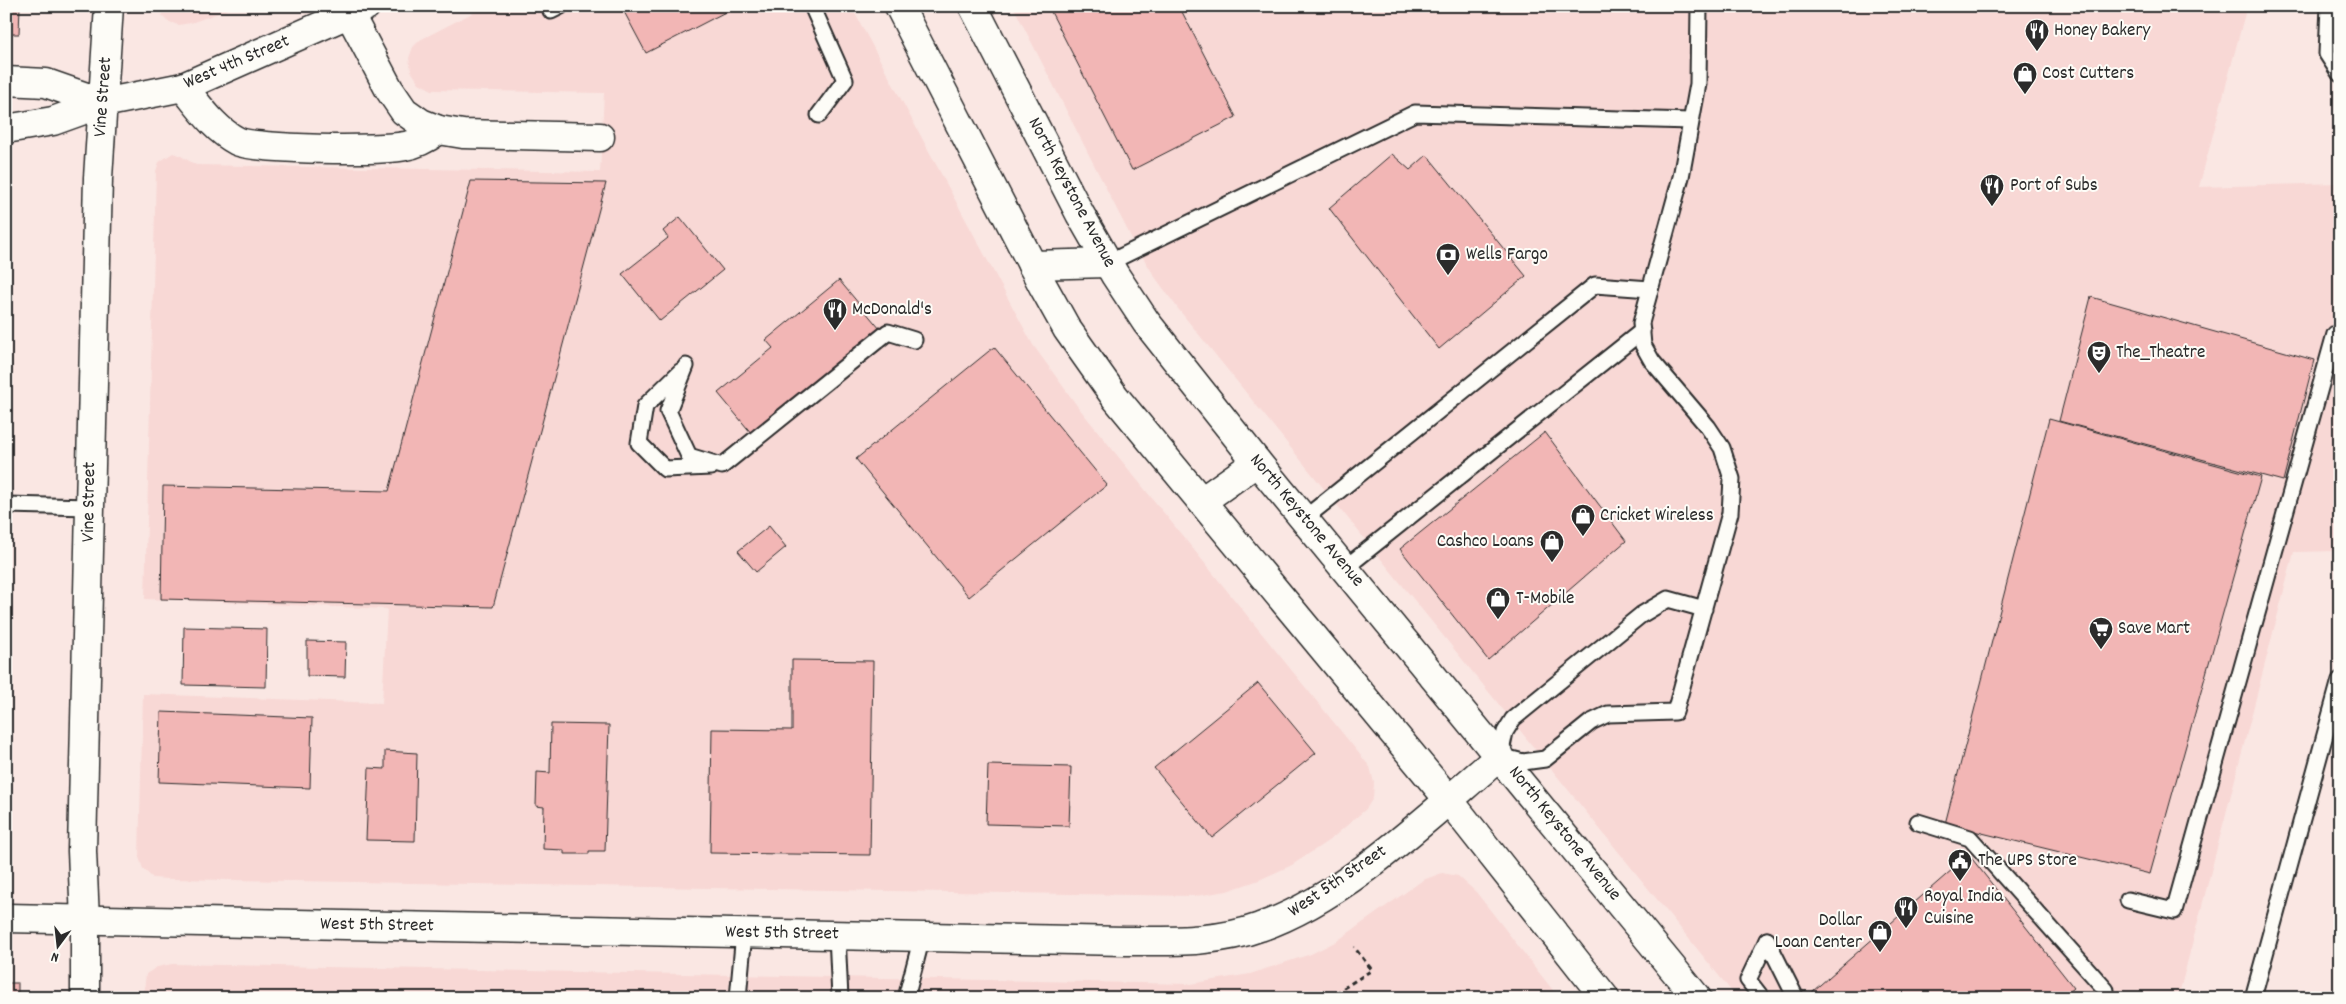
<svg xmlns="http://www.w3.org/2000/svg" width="2346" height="1004" font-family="Dekko,sans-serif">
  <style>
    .built { fill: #f8d8d5 }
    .building { fill: #f2b6b5; stroke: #2b2b2b }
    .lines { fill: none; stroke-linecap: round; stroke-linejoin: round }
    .lane-casing { stroke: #2b2b2b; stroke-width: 19 }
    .street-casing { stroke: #2b2b2b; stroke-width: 31 }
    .secondary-casing { stroke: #2b2b2b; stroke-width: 31 }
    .path { stroke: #2b2b2b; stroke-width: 3; stroke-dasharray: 5 4; stroke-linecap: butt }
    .lane { stroke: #fdfcf7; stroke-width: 15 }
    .street { stroke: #fdfcf7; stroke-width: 28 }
    .secondary { stroke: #fdfcf7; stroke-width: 28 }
    .labels { text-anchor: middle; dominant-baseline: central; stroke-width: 4; stroke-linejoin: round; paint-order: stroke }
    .poi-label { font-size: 19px; fill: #2b2b2b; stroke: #fdfcf7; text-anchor: start }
    .street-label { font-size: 19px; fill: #2b2b2b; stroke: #fdfcf7 }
  </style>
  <rect width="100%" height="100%" fill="#fae7e3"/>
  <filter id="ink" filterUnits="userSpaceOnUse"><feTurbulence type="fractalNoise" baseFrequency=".02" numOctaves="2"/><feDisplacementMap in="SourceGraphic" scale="10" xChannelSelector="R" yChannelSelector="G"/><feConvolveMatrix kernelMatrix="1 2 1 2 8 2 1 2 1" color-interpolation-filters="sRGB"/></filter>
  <g filter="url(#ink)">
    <g class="built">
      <polygon points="161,6 238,6 191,23 178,25 167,21 162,16"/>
      <polygon points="486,6 851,6 1033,345 1078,407 1370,767 1374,783 1373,798 1366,809 1331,839 1292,865 1259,880 1227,891 1196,896 168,879 153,878 143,869 139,857 143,694 382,703 387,609 145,599 156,171 159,162 173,153 181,156 196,165 600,172 604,93 432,90 419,83 411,71 409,58 413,47 420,40"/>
      <polygon points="1013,6 2247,6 2199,187 2340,183 2340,551 2294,552 2178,998 1737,998 1179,310 1155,277 1133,241"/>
      <polygon points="1442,873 1458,876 1476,892 1559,998 143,998 146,974 157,967 172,964 1190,984 1250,974 1311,954 1337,941 1423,880"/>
    </g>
    <g class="building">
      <polygon points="6,6 20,6 19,34 6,34"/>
      <polygon points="621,6 737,6 646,53"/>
      <polygon points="1048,6 1179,6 1236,117 1132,170"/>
      <polygon points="1392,154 1410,170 1427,155 1526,276 1439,349 1329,208"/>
      <polygon points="471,181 606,183 493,607 161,599 163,486 389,491"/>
      <polygon points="680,217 723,270 660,321 622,274 668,238 663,231"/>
      <polygon points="839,280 880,329 752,434 718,393 773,348 766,340"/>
      <polygon points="2091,297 2314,360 2283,481 2059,421"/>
      <polygon points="994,347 1107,485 969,597 856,459"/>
      <polygon points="2049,419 2261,477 2150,874 1945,824"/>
      <polygon points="1545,432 1626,541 1488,660 1400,549"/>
      <polygon points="769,526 786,547 756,572 738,551"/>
      <polygon points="184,627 267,629 266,687 183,685"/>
      <polygon points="307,641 346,642 345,677 307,676"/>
      <polygon points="792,660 873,661 870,855 710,853 712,729 792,730"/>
      <polygon points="1258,683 1316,753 1212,838 1154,768"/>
      <polygon points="161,712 312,718 310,788 159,782"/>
      <polygon points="551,724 609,725 605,851 589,851 589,854 564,854 564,850 543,849 544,807 536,806 537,772 550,773"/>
      <polygon points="385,751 417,753 415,841 366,840 369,768 385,769"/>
      <polygon points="988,765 1071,767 1069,826 986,824"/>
      <polygon points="1969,855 2074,988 2062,998 1805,998"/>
      <rect x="6" y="983" width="12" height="15"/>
    </g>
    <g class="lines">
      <defs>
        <g id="lane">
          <polyline points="812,6 845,80 819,115"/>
          <polyline points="1699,6 1698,84 1681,177 1641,323 1643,345 1652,361 1708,427 1722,448 1732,479 1730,513 1675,712 1608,714 1591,722 1545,759 1523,762 1500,756 1505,732 1513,719 1641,615 1668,599 1704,609"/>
          <polyline points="2329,6 2327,54 2340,74"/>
          <polyline points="551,11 561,6"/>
          <polyline points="1108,263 1415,113 1690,121"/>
          <polyline points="686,366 668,411 689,456 722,466 888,332 914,340"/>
          <polyline points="681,371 645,406 639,443 665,469 711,467"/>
          <polyline points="6,505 90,507"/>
          <polyline points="1305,518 1595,285 1650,289"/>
          <polyline points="1345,568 1642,331"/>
          <polyline points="1918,822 1970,838 2106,990"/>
          <polyline points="2128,900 2174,911 2335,334 2340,335"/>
          <polyline points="837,935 840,998"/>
          <polyline points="1767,940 1796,998"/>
          <polyline points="738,998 744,933"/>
          <polyline points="906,998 922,937"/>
          <polyline points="1762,998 1748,980 1767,940"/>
          <polyline points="2253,998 2340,680"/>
        </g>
        <polyline id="street" points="350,15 389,89 404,111 421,123 439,130 463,134 600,137"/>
        <g id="secondary">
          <polyline points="899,6 1043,286 1067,329 1115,397 1448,799 1605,998"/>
          <polyline points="973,6 1080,214 1115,275 1146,322 1257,462 1697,998"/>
          <polyline points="6,81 46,83 103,103"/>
          <path d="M183 87C200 107 214 129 237 141 255 150 382 151 405 146 418 144 428 138 439 130"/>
          <polyline points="6,129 53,121 103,103 183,87 366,6"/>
          <polyline points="1032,265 1108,263"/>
          <polyline points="1202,501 1257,462"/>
          <path d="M6 918 1125 941C1170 941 1217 943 1260 927 1345 898 1431 814 1500 756"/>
          <polyline points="85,998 85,920 82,851 90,507 98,178 109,6"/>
        </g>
      </defs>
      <use href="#lane" class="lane-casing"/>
      <use href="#street" class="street-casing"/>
      <use href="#secondary" class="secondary-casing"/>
      <polyline class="path" points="1328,998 1372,970 1354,947"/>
      <use href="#lane" class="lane"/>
      <use href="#street" class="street"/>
      <use href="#secondary" class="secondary"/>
    </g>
  </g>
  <defs>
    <symbol id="restaurant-pin" viewBox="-11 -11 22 30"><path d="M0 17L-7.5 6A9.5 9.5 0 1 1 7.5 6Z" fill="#2b2b2b" stroke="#fdfcf7"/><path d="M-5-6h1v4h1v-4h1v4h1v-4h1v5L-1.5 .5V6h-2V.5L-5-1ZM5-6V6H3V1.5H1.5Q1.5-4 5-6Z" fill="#fff"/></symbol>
    <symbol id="shop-pin" viewBox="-11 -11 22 30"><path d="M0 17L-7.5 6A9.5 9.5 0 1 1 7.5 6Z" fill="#2b2b2b" stroke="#fdfcf7"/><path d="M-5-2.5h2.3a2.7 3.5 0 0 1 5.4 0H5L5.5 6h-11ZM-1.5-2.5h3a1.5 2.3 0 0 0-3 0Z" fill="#fff"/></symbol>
    <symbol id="bank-pin" viewBox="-11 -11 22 30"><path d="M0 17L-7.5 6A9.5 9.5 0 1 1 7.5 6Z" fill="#2b2b2b" stroke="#fdfcf7"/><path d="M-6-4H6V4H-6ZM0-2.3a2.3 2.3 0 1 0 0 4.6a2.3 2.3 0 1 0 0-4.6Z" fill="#fff"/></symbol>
    <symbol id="theatre-pin" viewBox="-11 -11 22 30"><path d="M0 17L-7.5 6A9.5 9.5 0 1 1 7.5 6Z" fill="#2b2b2b" stroke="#fdfcf7"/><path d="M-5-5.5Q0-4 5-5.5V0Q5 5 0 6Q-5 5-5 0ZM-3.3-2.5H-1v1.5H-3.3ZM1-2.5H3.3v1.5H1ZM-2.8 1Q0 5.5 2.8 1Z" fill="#fff"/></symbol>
    <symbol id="supermarket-pin" viewBox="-11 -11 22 30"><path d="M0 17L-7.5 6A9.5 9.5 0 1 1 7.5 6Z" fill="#2b2b2b" stroke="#fdfcf7"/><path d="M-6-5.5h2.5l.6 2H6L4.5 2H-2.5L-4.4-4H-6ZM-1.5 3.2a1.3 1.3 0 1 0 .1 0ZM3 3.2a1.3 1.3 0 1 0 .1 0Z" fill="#fff"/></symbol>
    <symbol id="civic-pin" viewBox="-11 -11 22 30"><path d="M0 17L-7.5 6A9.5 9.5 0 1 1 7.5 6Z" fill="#2b2b2b" stroke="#fdfcf7"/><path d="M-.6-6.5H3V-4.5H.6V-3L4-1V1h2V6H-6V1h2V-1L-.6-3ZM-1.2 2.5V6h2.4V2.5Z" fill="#fff"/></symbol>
  </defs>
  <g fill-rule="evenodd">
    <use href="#restaurant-pin" x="2023" y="17" width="28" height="38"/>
    <use href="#shop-pin" x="2011" y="60" width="28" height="38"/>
    <use href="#restaurant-pin" x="1978" y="172" width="28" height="38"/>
    <use href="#bank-pin" x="1434" y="241" width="28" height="38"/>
    <use href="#restaurant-pin" x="821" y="296" width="28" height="38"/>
    <use href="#theatre-pin" x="2085" y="339" width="28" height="38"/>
    <use href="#shop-pin" x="1569" y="502" width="28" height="38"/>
    <use href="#shop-pin" x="1538" y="528" width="28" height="38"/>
    <use href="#shop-pin" x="1484" y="585" width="28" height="38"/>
    <use href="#supermarket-pin" x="2087" y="615" width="28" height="38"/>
    <use href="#civic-pin" x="1946" y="847" width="28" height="38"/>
    <use href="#restaurant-pin" x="1892" y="894" width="28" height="38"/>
    <use href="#shop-pin" x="1866" y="918" width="28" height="38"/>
  </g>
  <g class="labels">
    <g class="poi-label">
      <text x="2054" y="31">Honey Bakery</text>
      <text x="2042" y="74">Cost Cutters</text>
      <text x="2010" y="186">Port of Subs</text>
      <text x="1466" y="255">Wells Fargo</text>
      <text x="852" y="310">McDonald's</text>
      <text x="2116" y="353">The_Theatre</text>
      <text x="1600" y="516">Cricket Wireless</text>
      <text x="1534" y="542" text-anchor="end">Cashco Loans</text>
      <text x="1516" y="599">T-Mobile</text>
      <text x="2118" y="629">Save Mart</text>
      <text x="1978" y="861">The UPS Store</text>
      <text x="1924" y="897">Royal India<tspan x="1924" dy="22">Cuisine</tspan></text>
      <text x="1862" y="921" text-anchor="end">Dollar<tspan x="1862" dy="22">Loan Center</tspan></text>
    </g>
    <g class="street-label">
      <text transform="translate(237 63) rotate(-23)">West 4th Street</text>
      <text transform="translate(104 97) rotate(-86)">Vine Street</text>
      <text transform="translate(1071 193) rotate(62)">North Keystone Avenue</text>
      <text transform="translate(90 502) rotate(-89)">Vine Street</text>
      <text transform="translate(1306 521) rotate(50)">North Keystone Avenue</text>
      <text transform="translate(1564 834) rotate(51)">North Keystone Avenue</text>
      <text transform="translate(1338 882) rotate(-34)">West 5th Street</text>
      <text transform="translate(377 926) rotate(1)">West 5th Street</text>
      <text transform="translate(782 934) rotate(1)">West 5th Street</text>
    </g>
  </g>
  <rect width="2346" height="1004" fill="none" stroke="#fdfcf7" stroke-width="25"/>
  <rect x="12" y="12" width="2321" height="979" fill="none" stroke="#2b2b2b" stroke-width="2" filter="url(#ink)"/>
  <g transform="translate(58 946) rotate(195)" stroke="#fdfcf7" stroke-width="4" paint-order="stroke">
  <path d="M0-4L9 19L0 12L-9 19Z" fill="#2b2b2b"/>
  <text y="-8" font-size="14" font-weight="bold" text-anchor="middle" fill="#2b2b2b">N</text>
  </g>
</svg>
